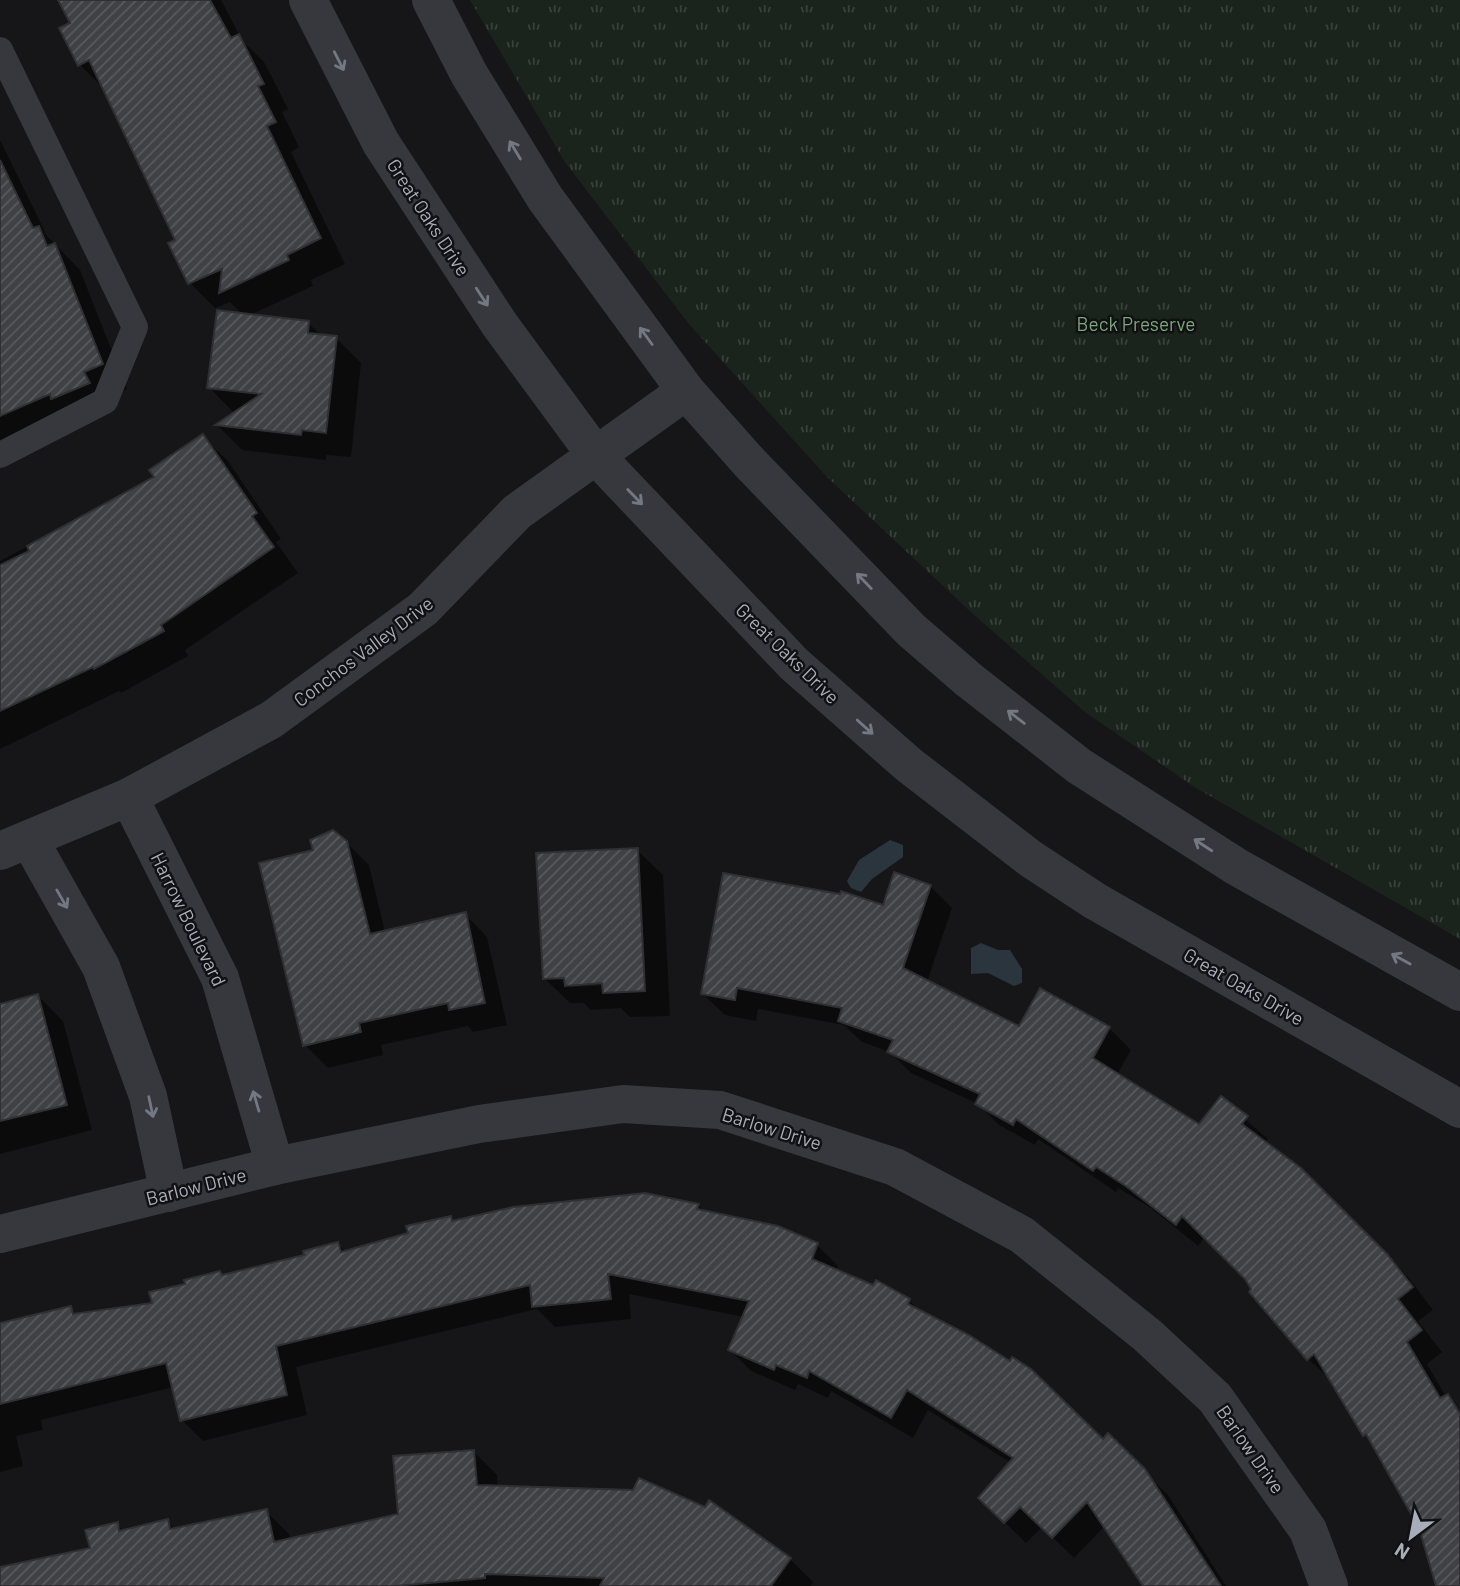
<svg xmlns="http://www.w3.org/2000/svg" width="1460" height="1586" font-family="Barlow,sans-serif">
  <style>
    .park { fill: url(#park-tufts) }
    .water { fill: #2b353d }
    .shadow { fill: #0007; fill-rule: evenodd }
    .building { fill: url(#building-hatch); stroke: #303034; stroke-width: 2 }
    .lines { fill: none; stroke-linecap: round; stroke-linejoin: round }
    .service { stroke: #36383e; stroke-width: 26 }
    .minor { stroke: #36383e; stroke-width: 38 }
    .tertiary { stroke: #36383e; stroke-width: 38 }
    .oneway { stroke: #747882 }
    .labels { text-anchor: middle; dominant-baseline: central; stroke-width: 5; stroke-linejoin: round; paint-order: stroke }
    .street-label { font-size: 19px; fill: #a7adb9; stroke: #111113 }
    .park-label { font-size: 19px; fill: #7ca67e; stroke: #111113 }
  </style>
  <defs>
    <pattern id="park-tufts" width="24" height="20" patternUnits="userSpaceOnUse" patternTransform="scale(1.75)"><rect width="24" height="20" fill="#1b241c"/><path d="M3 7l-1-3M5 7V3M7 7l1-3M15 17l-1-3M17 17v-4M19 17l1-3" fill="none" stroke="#39413b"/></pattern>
    <pattern id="building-hatch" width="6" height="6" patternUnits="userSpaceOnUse" patternTransform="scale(1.75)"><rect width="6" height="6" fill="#404145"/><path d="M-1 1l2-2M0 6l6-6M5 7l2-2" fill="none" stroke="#595a5e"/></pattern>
  </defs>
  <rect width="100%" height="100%" fill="#161618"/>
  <polygon class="park" points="470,0 1460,0 1460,939 1196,788 1085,712 972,613 827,477 689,324 565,162"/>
  <g class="water">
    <polygon points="890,840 903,845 903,857 872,879 861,892 851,888 847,881 859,860"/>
    <polygon points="981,943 998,950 1010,950 1022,969 1022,983 1014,986 988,973 971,974 971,948"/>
  </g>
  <g class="shadow">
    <polygon points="75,0 221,0 242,40 264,62 288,109 282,112 299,147 291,152 345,264 311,280 313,286 250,315 308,323 322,336 336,338 361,363 351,457 326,455 326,460 242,450 218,426 235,414 209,387 242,314 230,302 215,308 190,283 171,244 177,241 105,90 80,65 72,23"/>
    <polygon points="0,140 47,236 80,270 127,389 0,452"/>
    <polygon points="202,436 228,461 281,539 276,542 298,573 185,650 188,656 121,693 119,691 0,749 0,561 157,477"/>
    <polygon points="346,842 369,865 385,932 465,914 487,937 507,1025 473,1032 468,1026 381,1045 383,1055 328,1068 305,1045"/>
    <path d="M637 850 663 875 670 1016 630 1017 621 1008 591 1010 584 1003H570L544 978ZM611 981V985L571 987 568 984Z"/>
    <polygon points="930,886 952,908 927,982 1019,1028 1109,1028 1131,1050 1117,1075 1199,1127 1221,1099 1268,1139 1265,1143 1300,1169 1409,1278 1433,1310 1418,1321 1442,1352 1427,1364 1449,1402 1460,1412 1460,1586 1438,1586 1420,1527 1375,1445 1364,1435 1331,1380 1308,1359 1246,1278 1205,1236 1198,1246 1151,1208 1118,1188 1116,1192 1038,1139 1035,1145 999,1125 978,1104 911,1073 890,1052 862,1042 844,1025 758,1009 756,1021 725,1015 703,994"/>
    <polygon points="38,996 63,1021 92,1130 0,1154 0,1005"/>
    <polygon points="698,1205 706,1213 778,1228 817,1245 838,1266 836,1271 874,1287 877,1282 909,1300 921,1312 1103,1441 1108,1436 1168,1495 1226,1586 1145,1586 1105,1526 1074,1558 1042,1527 1026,1543 980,1498 1011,1463 928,1410 913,1438 831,1391 828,1398 798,1384 795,1390 751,1371 730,1350 744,1317 629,1294 631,1319 555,1327 537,1309 296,1367 307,1415 203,1441 182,1420 174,1387 41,1420 43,1430 16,1436 23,1466 0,1472 0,1330 70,1308 77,1315 154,1305 188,1285 220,1273 223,1276 306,1256 338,1244 346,1252 410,1234 450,1218 455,1222"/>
    <polygon points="474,1452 497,1475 498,1487 706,1509 709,1503 790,1559 813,1582 811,1586 3,1586 0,1570 92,1549 117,1524 124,1531 167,1521 176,1530 266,1511 289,1534 290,1540 400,1515"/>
  </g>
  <g class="building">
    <polygon points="58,0 210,0 231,38 239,34 264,84 258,86 276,122 267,126 321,238 287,255 289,260 219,293 222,269 188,284 168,243 175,240 89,60 78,66 59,28 70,23"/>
    <polygon points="0,160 33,228 39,226 47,246 55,243 103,364 84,372 90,383 51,399 50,394 0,416"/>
    <polygon points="217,310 309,321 308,333 337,336 326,433 302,430 301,435 215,425 261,394 207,388"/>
    <polygon points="203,434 257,513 252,516 274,547 161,625 164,631 94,669 93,667 0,711 0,565 29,551 27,546 154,477 149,470"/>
    <polygon points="333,830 347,841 370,934 466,912 485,1003 449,1010 448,1003 359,1023 361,1032 303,1046 259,863 313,850 310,840"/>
    <polygon points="638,848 645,991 603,993 602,983 565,986 564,978 543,979 536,853"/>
    <polygon points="894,872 931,885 903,968 1019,1026 1040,988 1110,1027 1093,1058 1199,1124 1221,1096 1248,1116 1242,1124 1301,1168 1387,1254 1413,1287 1398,1299 1422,1330 1407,1342 1440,1398 1448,1394 1460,1414 1460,1586 1436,1586 1419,1528 1366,1434 1363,1436 1314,1354 1307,1360 1249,1292 1251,1289 1245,1279 1182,1216 1176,1225 1127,1187 1096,1167 1093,1171 1016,1119 1013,1125 975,1104 980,1094 887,1052 893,1040 838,1021 842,1008 737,988 735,1000 701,994 723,873 840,894 841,891 883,905"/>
    <polygon points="38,994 67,1105 0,1121 0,1004"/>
    <polygon points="645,1193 699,1204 697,1209 778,1226 818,1243 812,1259 873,1285 876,1280 910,1299 908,1304 969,1335 1010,1361 1012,1357 1031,1369 1103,1439 1108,1433 1145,1469 1221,1586 1143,1586 1087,1502 1052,1538 1020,1507 1004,1523 978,1498 1013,1458 907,1390 891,1418 809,1371 807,1378 776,1365 774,1370 728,1350 749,1301 608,1274 611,1299 532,1307 530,1285 276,1346 287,1395 180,1421 166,1363 0,1404 0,1323 71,1306 73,1314 152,1303 149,1292 185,1284 184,1280 220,1271 222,1275 304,1255 303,1251 338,1242 341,1252 408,1233 406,1226 451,1216 452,1221 513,1207"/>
    <polygon points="474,1450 477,1485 633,1490 639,1478 705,1507 709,1500 791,1558 771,1586 600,1586 604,1578 485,1574 485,1578 395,1586 0,1586 0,1567 90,1548 85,1530 118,1522 119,1531 168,1519 170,1529 267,1509 274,1542 398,1514 393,1456"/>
  </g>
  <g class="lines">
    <polyline class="service" points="0,50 135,327 105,401 0,455"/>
    <g class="minor">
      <polyline points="129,797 220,978 275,1166"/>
      <polyline points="29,839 101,967 148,1096 169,1193"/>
      <polyline points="0,851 129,797 271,720 423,609 517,512 686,391"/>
      <polyline points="0,1234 275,1166 479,1124 623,1104 720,1110 895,1167 1022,1235 1147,1335 1215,1398 1308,1530 1329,1586"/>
    </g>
    <g class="tertiary">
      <polyline points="308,0 381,143 500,325 597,457 794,664 909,765 1031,859 1095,901 1460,1109"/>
      <polyline points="431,0 469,74 545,198 686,391 748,461 911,630 969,680 1079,766 1237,867 1460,992"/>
    </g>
  </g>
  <defs><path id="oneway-shaft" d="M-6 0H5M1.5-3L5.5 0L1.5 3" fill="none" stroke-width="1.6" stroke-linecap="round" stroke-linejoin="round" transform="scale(1.75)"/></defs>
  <g class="oneway">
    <use href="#oneway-shaft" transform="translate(339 61) rotate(63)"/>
    <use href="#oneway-shaft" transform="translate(515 150) rotate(-121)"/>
    <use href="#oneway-shaft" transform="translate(482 297) rotate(57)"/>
    <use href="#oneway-shaft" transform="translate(646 336) rotate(-126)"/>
    <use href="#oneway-shaft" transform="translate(635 497) rotate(46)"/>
    <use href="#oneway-shaft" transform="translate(864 581) rotate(-134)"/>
    <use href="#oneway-shaft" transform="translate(1016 717) rotate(-142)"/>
    <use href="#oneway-shaft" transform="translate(865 727) rotate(42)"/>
    <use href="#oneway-shaft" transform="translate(1203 845) rotate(-147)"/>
    <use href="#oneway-shaft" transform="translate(62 899) rotate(60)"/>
    <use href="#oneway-shaft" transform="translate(1401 959) rotate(-151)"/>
    <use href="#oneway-shaft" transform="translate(256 1101) rotate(-106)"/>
    <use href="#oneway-shaft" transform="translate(151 1107) rotate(78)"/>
  </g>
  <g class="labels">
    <g class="street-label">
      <text transform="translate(429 217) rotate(57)">Great Oaks Drive</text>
      <text transform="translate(363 651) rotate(-37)">Conchos Valley Drive</text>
      <text transform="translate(788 653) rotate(44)">Great Oaks Drive</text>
      <text transform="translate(189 919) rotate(64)">Harrow Boulevard</text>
      <text transform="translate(1244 986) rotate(30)">Great Oaks Drive</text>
      <text transform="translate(772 1128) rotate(17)">Barlow Drive</text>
      <text transform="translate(196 1186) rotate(-14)">Barlow Drive</text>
      <text transform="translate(1251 1449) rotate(55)">Barlow Drive</text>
    </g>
    <g class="park-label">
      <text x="1136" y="323">Beck Preserve</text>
    </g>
  </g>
  <g transform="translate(1411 1537) rotate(212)" stroke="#111113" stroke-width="5" paint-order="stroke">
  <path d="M0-5L12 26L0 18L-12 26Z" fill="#a7adb9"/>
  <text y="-10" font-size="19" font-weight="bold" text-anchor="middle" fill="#a7adb9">N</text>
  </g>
</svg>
